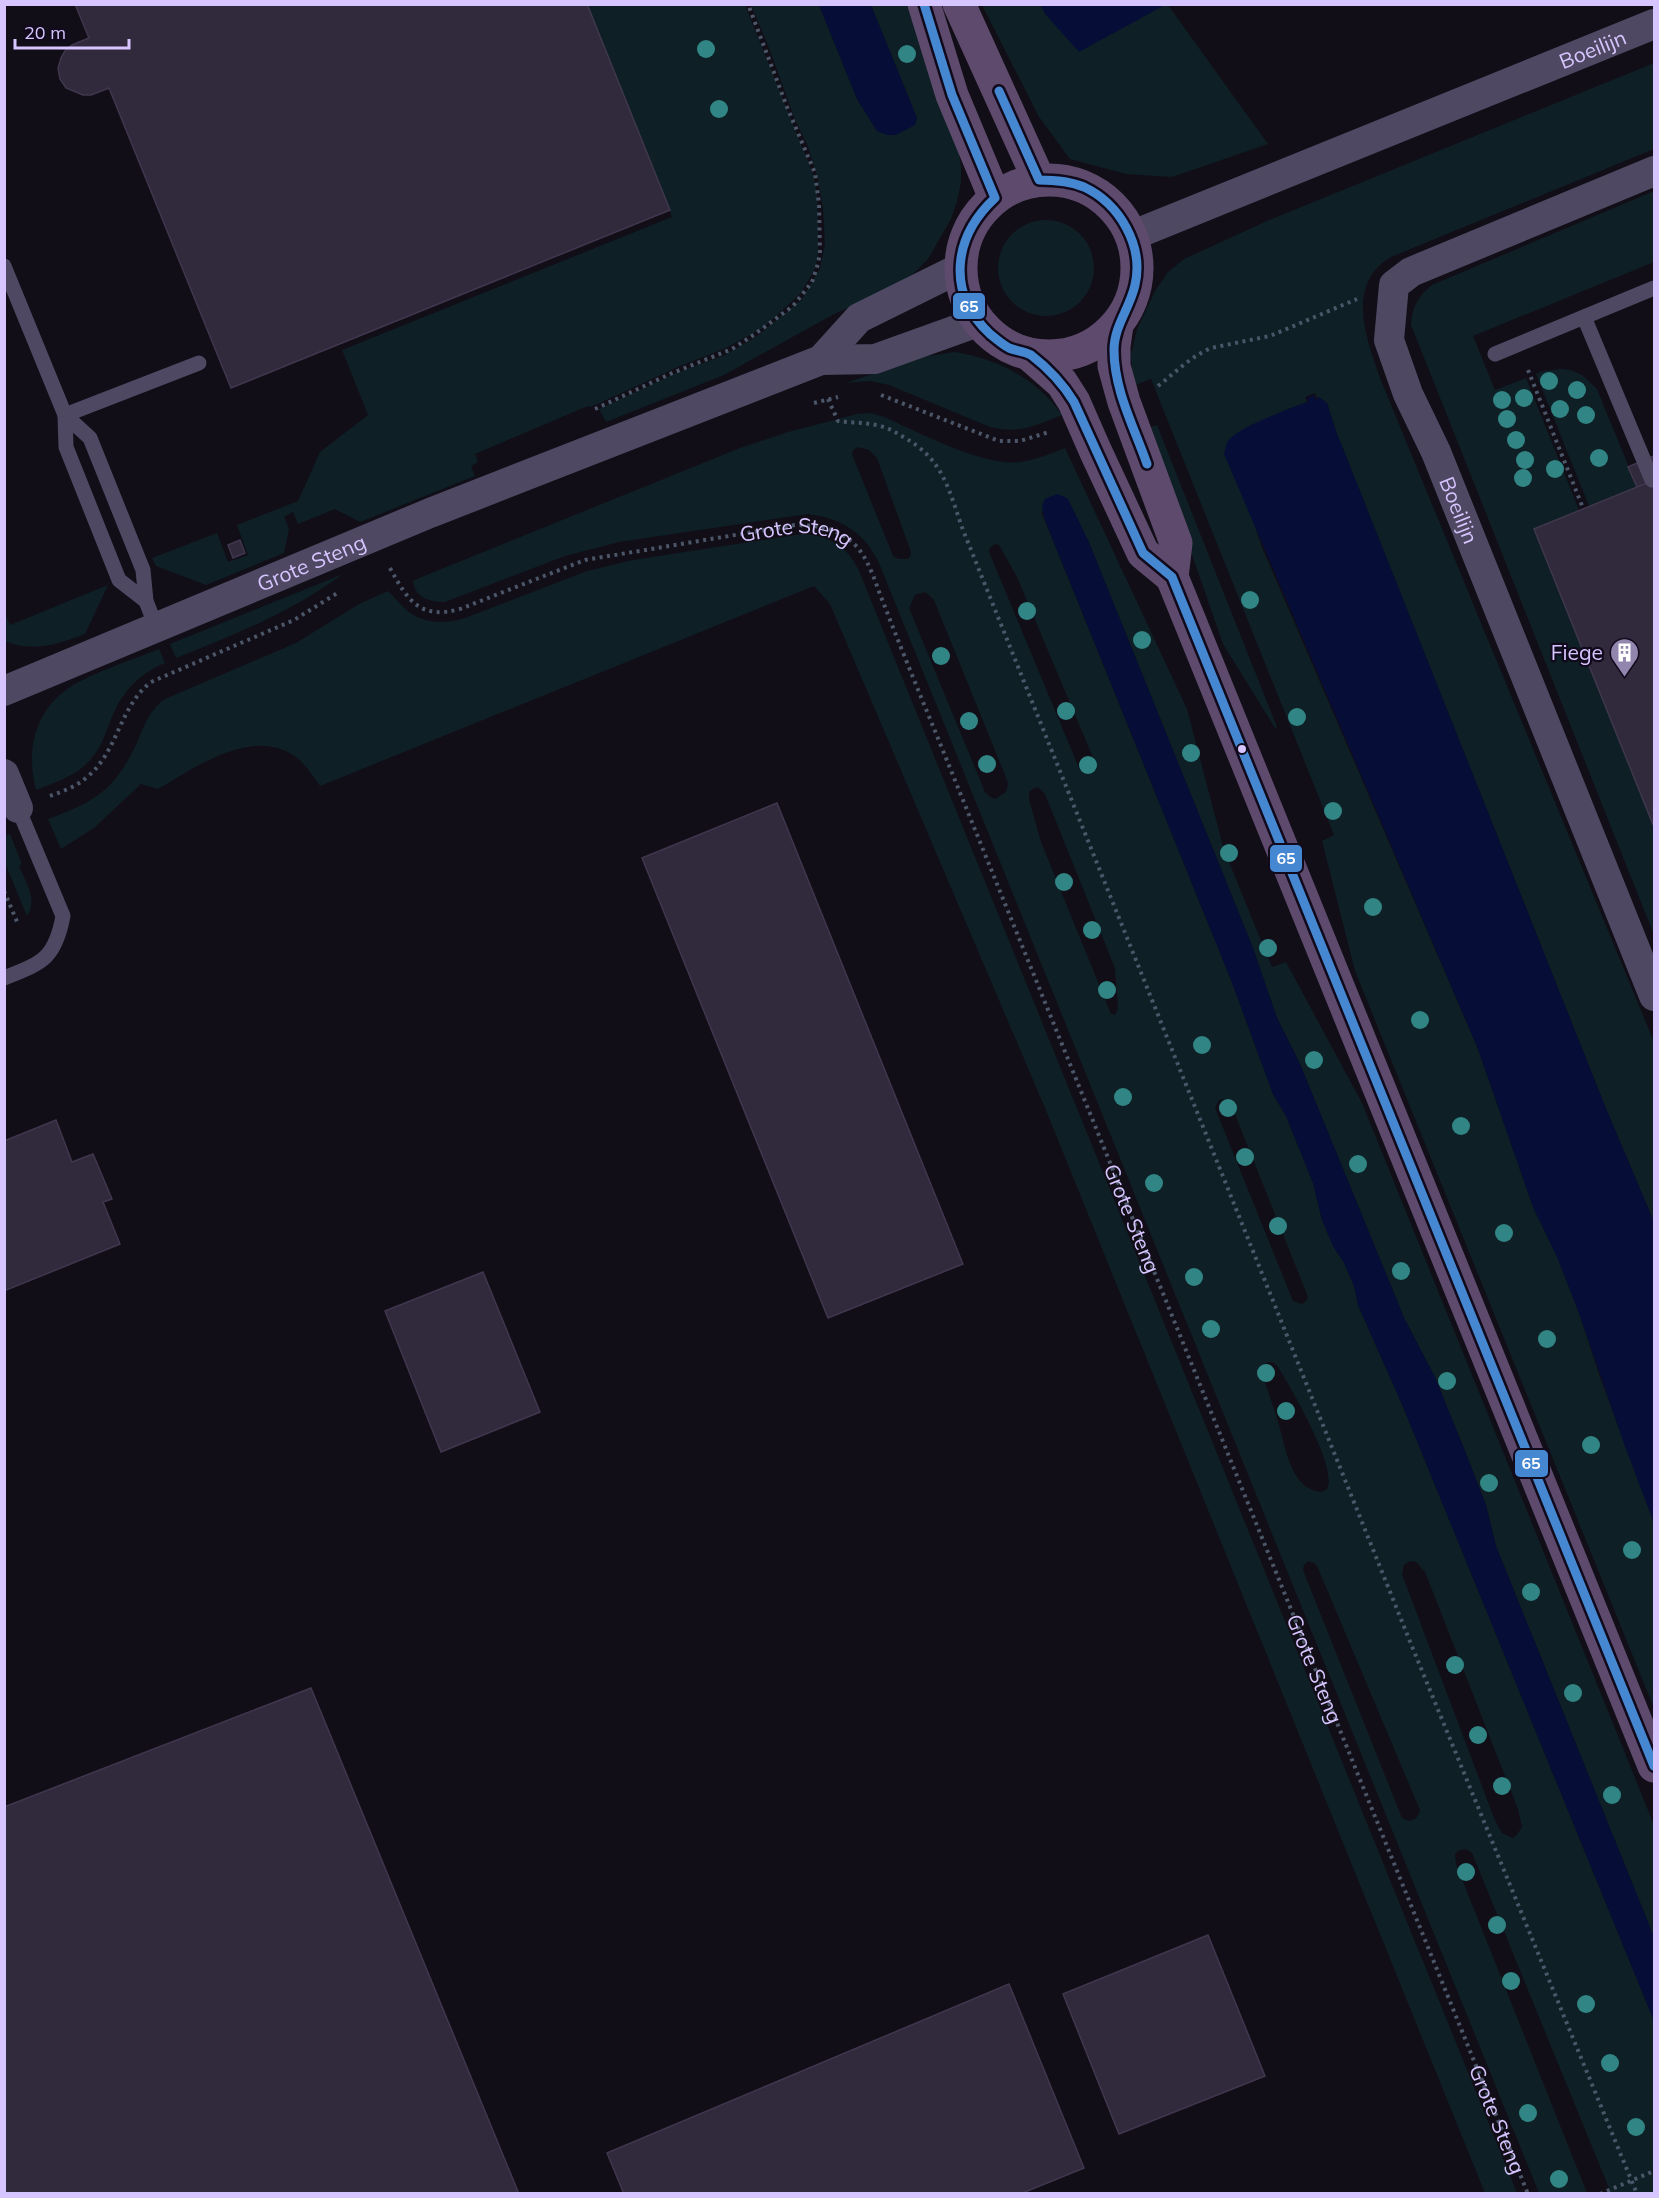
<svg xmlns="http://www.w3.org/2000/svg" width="1659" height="2198" font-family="Mulish,sans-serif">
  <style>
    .green { fill: #0e1f25; fill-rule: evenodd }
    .water { fill: #060e37 }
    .building { fill: #302a3c; stroke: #40374e; stroke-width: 1.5 }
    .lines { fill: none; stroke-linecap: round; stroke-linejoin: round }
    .path { stroke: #4b5668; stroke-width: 4; stroke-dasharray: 3 4.5; stroke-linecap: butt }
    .lane { stroke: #4f4862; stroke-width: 15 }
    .street { stroke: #4f4862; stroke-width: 30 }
    .primary { stroke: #5e4a6c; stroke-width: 33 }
    .path-bridge { stroke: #4b5668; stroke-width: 4; stroke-dasharray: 3 4.5; stroke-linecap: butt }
    .bus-1-casing { stroke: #110a1c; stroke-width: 14 }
    .bus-1 { stroke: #4687d1; stroke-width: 9 }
    .tree { fill: #318585 }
    .bus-dot { fill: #d7c5ff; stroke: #110a1c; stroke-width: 2 }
    .labels { text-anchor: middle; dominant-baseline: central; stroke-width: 4.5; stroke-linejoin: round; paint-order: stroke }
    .street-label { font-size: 21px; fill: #d7c5ff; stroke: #110a1c }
    .poi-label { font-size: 21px; fill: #d7c5ff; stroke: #110a1c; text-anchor: end }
    .line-badge { stroke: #110a1c; stroke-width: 2 }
    .badge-label { font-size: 16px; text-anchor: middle; font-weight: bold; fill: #fff }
  </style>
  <rect width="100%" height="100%" fill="#120e18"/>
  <g class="green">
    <polygon points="587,5 745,5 813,174 817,194 818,227 818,255 815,269 800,294 763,328 724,349 678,367 591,407 589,406 583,408 475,454 478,462 471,466 475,476 360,522 335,509 298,524 293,512 284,517 289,529 284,553 206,585 156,566 152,558 217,533 228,562 248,555 237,525 298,501 320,452 368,415 342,350 672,217"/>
    <polygon points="751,5 819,5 857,99 877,131 917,118 871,5 909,5 958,148 961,166 961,183 957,201 951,219 928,259 913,274 901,283 875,297 836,313 724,375 606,422 599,409 676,373 725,355 757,336 802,299 820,268 825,244 823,208 817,175 807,144 795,120 769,48"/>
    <polygon points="982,5 1041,5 1045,14 1168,5 1268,144 1172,177 1126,174 1070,159 1039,117"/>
    <path d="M1654 63V149L1391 257C1344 285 1367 341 1382 383L1654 1042V1222L1605 1106 1336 431 1327 403 1317 398 1315 393 1305 397 1307 402 1286 410 1252 517 1261 545 1478 1049 1533 1207 1558 1259 1579 1313 1600 1377 1654 1523V1708L1355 971 1322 841 1334 835 1151 379 1133 386 1131 355 1137 329 1155 291 1168 272 1184 259 1267 221Z"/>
    <path d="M1654 191V262L1473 336 1495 390 1526 378 1579 510 1534 529 1654 827V935L1411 325C1412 307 1418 296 1432 285Z"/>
    <circle cx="1046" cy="268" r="48"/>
    <path d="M955 352C997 358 1038 380 1062 415 1035 426 1019 434 990 427L889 385 870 381 846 383 922 357Z"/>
    <polygon points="1561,369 1571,370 1582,375 1597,389 1637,487 1589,506 1536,374 1542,371"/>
    <path d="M871 413 884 417C918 432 984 467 1020 462 1035 460 1050 454 1065 448L1187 709 1224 850 1272 967 1286 962 1362 1103 1654 1825V1937L1496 1546 1486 1505 1467 1456 1435 1377 1405 1320 1300 1064 1277 1018 1253 948 1088 540 1041 511 1231 980 1273 1094 1286 1116 1313 1183 1322 1220 1333 1246 1344 1262 1354 1286 1358 1305 1401 1402 1654 2021V2193H1611L1472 1853 1466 1849 1459 1850 1455 1854 1456 1864 1587 2193H1539L879 563C865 533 840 517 807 514L619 542 565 556 445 602C430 602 415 598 413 581L424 576 740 448 788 432 857 414ZM858 447 869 450 877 458 911 552 910 557 908 559H899L893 556 852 454 853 450ZM995 544 999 545 1017 577 1094 760V765L1089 772H1083L1079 768 989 552 990 548ZM925 592 934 600 1007 780 1008 784 1006 792 995 799 989 796 985 792 909 608 915 595ZM1038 787 1045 794 1115 968 1118 1009 1115 1015 1111 1014 1041 842 1029 799V792L1034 788ZM1225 1099 1230 1102 1308 1297 1306 1301 1302 1304 1293 1301 1215 1108 1219 1100ZM1268 1362 1274 1363 1278 1367C1290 1386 1339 1470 1327 1489L1322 1492C1291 1490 1286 1449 1279 1425 1274 1407 1267 1389 1261 1371L1263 1365ZM1308 1561 1314 1563 1317 1566 1420 1810C1418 1820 1410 1823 1402 1818L1303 1570 1304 1565ZM1410 1561 1416 1562 1425 1572 1518 1809 1522 1827 1516 1836 1512 1838 1502 1833 1494 1818 1402 1574 1404 1565Z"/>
    <polygon points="1157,425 1277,727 1275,728 1223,644 1148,428"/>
    <path d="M802 534C828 535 848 546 859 571L1517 2193H1485L1045 1108 830 604 814 586 320 786C313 776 306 765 296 757 252 726 196 767 158 789L141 784 94 828 61 849 48 819C97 801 116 789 138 740 145 724 150 709 165 699L296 643 359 604 388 591C395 597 401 606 409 612 425 624 446 624 465 618L587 571 633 560Z"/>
    <path d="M343 574C292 612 234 635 176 658L170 644Z"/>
    <path d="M108 585 85 634C59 644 33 653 5 641V613L10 625Z"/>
    <path d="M159 649 165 663C140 673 122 692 112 717 106 731 102 747 91 759 77 776 56 782 36 790 26 753 34 713 66 690 87 674 133 660 159 649Z"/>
    <path d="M10 834 22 864 19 866C26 883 38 899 27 916L5 863V836Z"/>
  </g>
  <g class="water">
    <polygon points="819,5 871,5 917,118 915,125 896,135 887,135 877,131 857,99"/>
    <polygon points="1041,5 1165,5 1079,52 1045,14"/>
    <path d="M1314 395 1316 400 1319 397 1327 403 1336 431 1605 1106 1654 1222V1523L1623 1441 1579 1313 1558 1259 1533 1207 1478 1049 1224 454C1225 450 1226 444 1228 441 1238 427 1289 409 1307 402L1309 403 1307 398Z"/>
    <polygon points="1057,494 1067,498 1069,501 1088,540 1253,948 1277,1018 1300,1064 1405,1320 1435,1377 1467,1456 1486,1505 1496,1546 1654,1937 1654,2021 1401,1402 1358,1305 1354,1286 1344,1263 1333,1246 1322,1220 1313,1183 1286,1116 1273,1094 1231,980 1044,518 1042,505 1045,499"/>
  </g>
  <g class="building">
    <polygon points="75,4 587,4 670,210 231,388 109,88 91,95 83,95 66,88 60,79 58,68 61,58 65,51 72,45 89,38"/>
    <polygon points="1654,456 1654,480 1637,487 1628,467"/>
    <polygon points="1654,480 1654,827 1534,529"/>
    <polygon points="240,540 245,553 233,558 228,545"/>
    <polygon points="777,803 963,1264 828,1318 642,858"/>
    <polygon points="56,1120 72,1162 93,1154 112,1199 103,1202 120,1244 4,1291 4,1141"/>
    <polygon points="483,1272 540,1412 441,1452 385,1311"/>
    <polygon points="311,1688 519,2194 4,2194 4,1807"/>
    <polygon points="1208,1935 1265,2076 1119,2134 1063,1994"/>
    <polygon points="1009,1984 1084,2168 1020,2194 624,2194 607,2153"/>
  </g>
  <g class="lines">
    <g class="path">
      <polyline points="1528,370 1583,508"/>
      <path d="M1158 386C1176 372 1190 357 1211 348L1270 336 1357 299"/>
      <polyline points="881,395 999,441 1020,441 1049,432"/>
      <path d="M828 399 838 421C852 423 866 422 880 426 889 428 897 433 905 438 944 460 949 491 963 530L1411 1644 1637 2194"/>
      <polyline points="814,403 838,397"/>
      <polyline points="595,409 670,374 732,349 755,334 793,306 812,282 817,267 820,254 819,204 815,173 787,107 748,4"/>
      <path id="s1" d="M390 568C408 601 420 620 460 609L585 560 795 525C820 525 841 529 858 548 871 564 877 588 885 607 901 648 918 690 935 731L1528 2194"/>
      <path d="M50 796C63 791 76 787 87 777 118 752 119 707 151 682L294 620 339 592"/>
      <polyline points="4,891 18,924"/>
    </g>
    <g class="lane">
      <polyline points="4,266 65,415 66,447 119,580 146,601"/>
      <polyline points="1584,317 1652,480"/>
      <polyline points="1495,354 1654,288"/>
      <polyline points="65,415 90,438 143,570 146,601 156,627"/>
      <polyline points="65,415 199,363"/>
      <path d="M4 978C42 963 55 959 63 916L18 808"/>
    </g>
    <g class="street">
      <path id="s2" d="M1654 171 1411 272 1394 285 1389 340 1408 394 1436 452 1654 996"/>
      <path id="s3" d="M1131 236 1654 24"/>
      <polyline points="821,360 859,318 960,268"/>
      <path id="s4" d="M4 691 430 513 821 360 875 359 978 322"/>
      <polyline points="4,774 18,808"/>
    </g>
    <g class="primary">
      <polyline points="924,4 952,95 995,198"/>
      <polyline points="959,4 1039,180"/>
      <circle cx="1049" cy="268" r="88"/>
      <polyline points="1117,325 1114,346 1114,366 1124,402 1176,543 1172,577 1654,1766"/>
      <polyline points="1029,354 1062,383 1074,402 1095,450 1143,553 1172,577"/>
    </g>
    <polyline class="path-bridge" points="1600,2194 1654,2171"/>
    <defs>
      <g id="bus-1">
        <path d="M924 4 952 95 995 198C953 237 946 293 990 334 996 339 1003 345 1009 348 1016 351 1024 351 1031 355 1048 368 1063 384 1074 402L1143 553 1172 577 1654 1766"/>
        <path d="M999 91 1039 180C1054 180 1070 181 1084 187 1120 204 1144 246 1135 285 1130 308 1114 326 1114 350 1114 390 1134 427 1147 464"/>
      </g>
    </defs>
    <use href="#bus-1" class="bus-1-casing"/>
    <use href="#bus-1" class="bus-1"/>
  </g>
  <g class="tree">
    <circle cx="706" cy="49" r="9"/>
    <circle cx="907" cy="54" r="9"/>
    <circle cx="719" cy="109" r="9"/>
    <circle cx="1549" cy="381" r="9"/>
    <circle cx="1577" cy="390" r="9"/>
    <circle cx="1524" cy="398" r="9"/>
    <circle cx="1502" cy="400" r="9"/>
    <circle cx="1560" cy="409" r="9"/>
    <circle cx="1586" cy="415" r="9"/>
    <circle cx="1507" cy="419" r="9"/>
    <circle cx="1516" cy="440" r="9"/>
    <circle cx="1599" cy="458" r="9"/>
    <circle cx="1525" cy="460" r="9"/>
    <circle cx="1555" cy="469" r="9"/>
    <circle cx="1523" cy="478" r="9"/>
    <circle cx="1250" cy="600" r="9"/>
    <circle cx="1027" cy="611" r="9"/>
    <circle cx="1142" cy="640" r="9"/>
    <circle cx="941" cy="656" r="9"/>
    <circle cx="1066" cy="711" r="9"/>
    <circle cx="1297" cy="717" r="9"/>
    <circle cx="969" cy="721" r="9"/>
    <circle cx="1191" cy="753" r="9"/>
    <circle cx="987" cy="764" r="9"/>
    <circle cx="1088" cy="765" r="9"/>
    <circle cx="1333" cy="811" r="9"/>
    <circle cx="1229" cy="853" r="9"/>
    <circle cx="1064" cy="882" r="9"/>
    <circle cx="1373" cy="907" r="9"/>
    <circle cx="1092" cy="930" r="9"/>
    <circle cx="1268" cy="948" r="9"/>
    <circle cx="1107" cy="990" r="9"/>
    <circle cx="1420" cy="1020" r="9"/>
    <circle cx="1202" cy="1045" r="9"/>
    <circle cx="1314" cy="1060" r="9"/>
    <circle cx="1123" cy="1097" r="9"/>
    <circle cx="1228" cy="1108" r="9"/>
    <circle cx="1461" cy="1126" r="9"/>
    <circle cx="1245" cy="1157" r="9"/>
    <circle cx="1358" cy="1164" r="9"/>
    <circle cx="1154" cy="1183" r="9"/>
    <circle cx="1278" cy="1226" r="9"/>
    <circle cx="1504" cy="1233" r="9"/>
    <circle cx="1401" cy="1271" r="9"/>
    <circle cx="1194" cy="1277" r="9"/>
    <circle cx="1211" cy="1329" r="9"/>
    <circle cx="1547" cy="1339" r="9"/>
    <circle cx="1266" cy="1373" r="9"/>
    <circle cx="1447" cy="1381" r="9"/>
    <circle cx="1286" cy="1411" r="9"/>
    <circle cx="1591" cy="1445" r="9"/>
    <circle cx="1489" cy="1483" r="9"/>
    <circle cx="1632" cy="1550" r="9"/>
    <circle cx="1531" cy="1592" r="9"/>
    <circle cx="1455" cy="1665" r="9"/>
    <circle cx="1573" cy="1693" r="9"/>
    <circle cx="1478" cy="1735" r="9"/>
    <circle cx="1502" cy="1786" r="9"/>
    <circle cx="1612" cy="1795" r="9"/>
    <circle cx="1466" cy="1872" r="9"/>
    <circle cx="1497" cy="1925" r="9"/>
    <circle cx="1511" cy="1981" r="9"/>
    <circle cx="1586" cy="2004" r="9"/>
    <circle cx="1610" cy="2063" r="9"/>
    <circle cx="1528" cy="2113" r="9"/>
    <circle cx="1636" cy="2127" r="9"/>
    <circle cx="1559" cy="2179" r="9"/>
  </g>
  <defs>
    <symbol id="building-pin" viewBox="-11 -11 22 30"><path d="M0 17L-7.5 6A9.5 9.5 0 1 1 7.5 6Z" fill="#9285ae" stroke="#110a1c"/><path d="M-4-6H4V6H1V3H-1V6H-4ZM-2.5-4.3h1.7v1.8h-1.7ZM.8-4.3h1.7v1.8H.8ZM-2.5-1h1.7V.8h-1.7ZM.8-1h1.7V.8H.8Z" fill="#fff"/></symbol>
  </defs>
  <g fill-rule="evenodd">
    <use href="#building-pin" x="1608" y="636" width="33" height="45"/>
  </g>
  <circle class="bus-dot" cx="1242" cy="749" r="5"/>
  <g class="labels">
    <g class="street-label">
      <text stroke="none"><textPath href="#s3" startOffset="498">Boeilijn</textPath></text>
      <text stroke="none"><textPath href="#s2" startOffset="524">Boeilijn</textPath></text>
      <text stroke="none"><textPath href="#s1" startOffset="440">Grote Steng</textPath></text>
      <text stroke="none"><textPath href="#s4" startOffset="333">Grote Steng</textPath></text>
      <text stroke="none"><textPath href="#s1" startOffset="1232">Grote Steng</textPath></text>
      <text stroke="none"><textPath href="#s1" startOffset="1718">Grote Steng</textPath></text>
      <text stroke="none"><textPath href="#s1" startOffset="2204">Grote Steng</textPath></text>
    </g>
    <g class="poi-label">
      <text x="1603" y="652">Fiege</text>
    </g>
  </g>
  <g class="line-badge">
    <rect x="952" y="292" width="34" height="28" rx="6" fill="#4687d1"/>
    <rect x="1269" y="844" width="34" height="29" rx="6" fill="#4687d1"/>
    <rect x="1514" y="1449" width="35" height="29" rx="6" fill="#4687d1"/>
  </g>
  <g class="badge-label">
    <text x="969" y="312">65</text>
    <text x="1286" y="864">65</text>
    <text x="1531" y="1469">65</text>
  </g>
  <rect width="1659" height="2198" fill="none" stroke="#d7c5ff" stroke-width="12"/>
  <path d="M15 39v9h114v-9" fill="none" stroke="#d7c5ff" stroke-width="3"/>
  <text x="24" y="39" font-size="18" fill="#d7c5ff" stroke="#110a1c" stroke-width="4.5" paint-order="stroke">20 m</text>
</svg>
